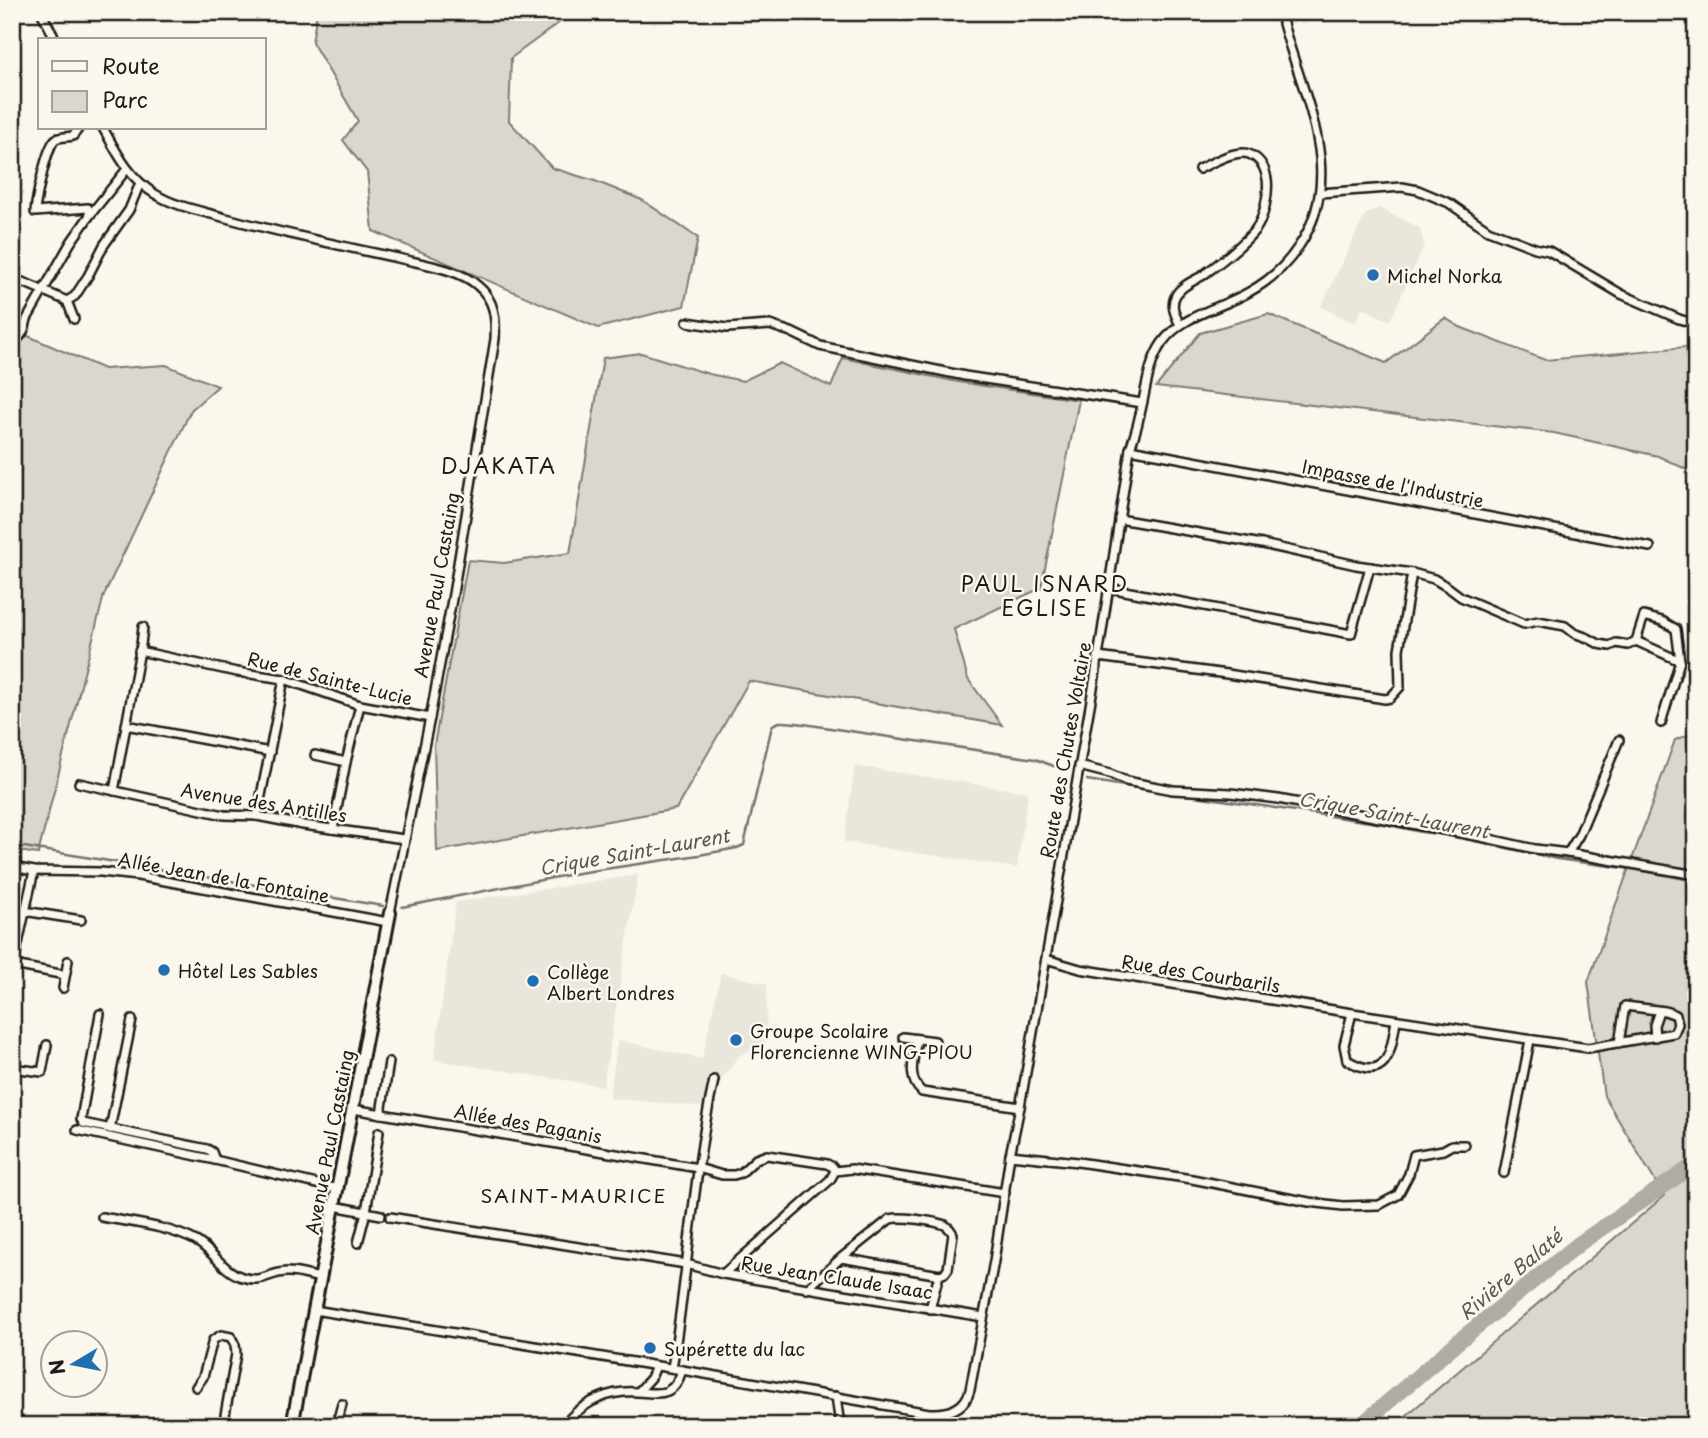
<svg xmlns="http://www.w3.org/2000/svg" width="1708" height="1438" font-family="'Playpen Sans',sans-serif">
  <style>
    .built { fill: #eae6dc }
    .green { fill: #dad7ce; stroke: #7b7a75; stroke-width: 2 }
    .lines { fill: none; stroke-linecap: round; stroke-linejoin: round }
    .stream { stroke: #74726e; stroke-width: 2.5 }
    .river { stroke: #afaca5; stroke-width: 16 }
    .street-casing { stroke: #1c1c1c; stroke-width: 12 }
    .secondary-casing { stroke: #1c1c1c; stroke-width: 16 }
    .street { stroke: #fbf7ec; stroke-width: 7 }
    .secondary { stroke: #fbf7ec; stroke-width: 10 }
    .poi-dot { fill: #1f6fb2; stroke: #fbf7ec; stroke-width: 2.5 }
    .labels { text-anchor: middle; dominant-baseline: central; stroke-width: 5; stroke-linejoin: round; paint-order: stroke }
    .poi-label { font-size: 18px; fill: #1c1c1c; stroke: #fbf7ec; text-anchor: start }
    .street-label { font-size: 18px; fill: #1c1c1c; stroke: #fbf7ec }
    .water-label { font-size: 19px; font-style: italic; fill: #575653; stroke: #fbf7ec }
    .neighbourhood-label { font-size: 19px; letter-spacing: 2px; fill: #1c1c1c; stroke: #fbf7ec }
    .quarter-label { font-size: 21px; letter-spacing: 2px; fill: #1c1c1c; stroke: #fbf7ec }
  </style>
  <rect width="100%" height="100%" fill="#fbf7ec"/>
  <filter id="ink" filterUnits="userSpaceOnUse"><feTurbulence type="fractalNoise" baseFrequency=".0143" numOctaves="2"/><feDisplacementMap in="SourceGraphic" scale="14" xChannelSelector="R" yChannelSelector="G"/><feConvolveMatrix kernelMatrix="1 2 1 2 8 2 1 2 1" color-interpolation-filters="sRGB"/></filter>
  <g filter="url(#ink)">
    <g class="built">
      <polygon points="1379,208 1420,228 1423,241 1425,243 1390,321 1362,308 1355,323 1321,307 1365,215"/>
      <polygon points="855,766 1028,792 1017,868 844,842"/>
      <polygon points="638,875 603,1086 434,1060 456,902"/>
      <polygon points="721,973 767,984 766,1041 739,1056 721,1080 714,1108 609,1098 618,1040 702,1059"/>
    </g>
    <g class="green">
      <polygon points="317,12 559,12 560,22 511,58 509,121 552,168 595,181 642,200 698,238 684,306 598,328 373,231 367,172 343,140 358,121 312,42"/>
      <polygon points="1268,314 1386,363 1445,318 1460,327 1545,360 1696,346 1696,474 1658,456 1554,433 1156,387 1200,333"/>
      <polygon points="12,329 104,369 166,365 218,386 191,410 104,595 38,854 12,850"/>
      <polygon points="641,353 709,374 743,381 780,363 831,387 843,358 958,382 1079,400 1041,588 954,629 968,679 1002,725 749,681 676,809 437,851 434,745 468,560 504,563 570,553 603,358"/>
      <polygon points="1696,732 1696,1426 1394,1426 1664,1196 1604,1096 1588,982 1675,740"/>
    </g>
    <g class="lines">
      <g class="stream">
        <polyline points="1087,780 1168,793"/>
        <polyline points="1182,794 1390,825 1421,832 1448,835 1557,859 1639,870 1696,881"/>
        <polyline points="12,845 383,906"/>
        <path d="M402 907 578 873 699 855 737 848 744 845 772 726C778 719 789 723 797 723L1035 759 1067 771"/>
      </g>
      <polyline class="river" points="1360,1426 1460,1340 1580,1243 1688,1169 1696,1166"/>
      <defs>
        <g id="street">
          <polyline points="41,12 56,40"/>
          <path d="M79 128 73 136C68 137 60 137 56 139 47 144 36 200 35 212L88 208 90 215"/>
          <path d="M103 128C117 153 129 178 155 194 176 207 202 211 226 218 283 233 340 246 398 258 422 264 460 269 478 286 495 300 496 319 495 339L453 594 430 718 390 913"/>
          <polyline points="1320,193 1402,187 1418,190 1449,203 1488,230 1535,248 1549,251 1621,294 1679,319 1696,324"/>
          <polyline points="12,291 23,282 67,301 74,319"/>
          <polyline points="67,301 75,296 88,276 104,245 129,210 140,183"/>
          <polyline points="687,322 727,328 770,325 791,332 820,346 965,376 1142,403"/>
          <path d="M1180 325C1175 315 1170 305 1176 295 1181 286 1193 281 1202 276 1216 266 1244 244 1255 230 1264 219 1269 193 1267 179 1265 168 1261 159 1249 154 1236 149 1212 163 1199 169"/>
          <path d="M12 342C22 338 25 329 27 319L71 242 90 215 127 169"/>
          <polyline points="1130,449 1650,547"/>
          <polyline points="1119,519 1262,544 1356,565 1412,573"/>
          <polyline points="1109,588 1351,634 1370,567"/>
          <polyline points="1636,641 1644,616 1662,621 1676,629 1680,661 1661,723"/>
          <polyline points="139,651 237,672 284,679 360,705 430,718"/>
          <polyline points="1098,657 1227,674 1385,699 1390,698 1400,687 1399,650 1412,573 1434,579 1449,588 1461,597 1524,624 1538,621 1565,626 1574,633 1588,638 1599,644 1610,646 1616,643 1628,645 1636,641 1680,661"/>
          <polyline points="126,725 270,752"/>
          <polyline points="315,755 346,762"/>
          <polyline points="1079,766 1110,774 1126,781 1173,790 1231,793 1278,799 1481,837 1535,849 1568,853 1696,875"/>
          <polyline points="79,783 224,815 257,816 303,825 404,839"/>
          <polyline points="114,791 141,645 143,627"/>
          <polyline points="257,816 284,679"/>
          <polyline points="333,829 346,762 360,705"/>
          <polyline points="1568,853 1579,835 1619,740"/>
          <polyline points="12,867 34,871 101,872 138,876 388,922"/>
          <polyline points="24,911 81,920"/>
          <polyline points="1046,959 1080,969 1352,1013 1588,1048 1674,1033 1678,1024 1676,1015 1665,1011 1625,1006 1619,1043"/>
          <polyline points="14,965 65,975"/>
          <polyline points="12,971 34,871"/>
          <polyline points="63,988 68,961"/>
          <path d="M1352 1013 1344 1045 1347 1060C1388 1084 1391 1051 1396 1020"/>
          <polyline points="100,1014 81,1119 83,1123 207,1149 212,1152 215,1160"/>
          <polyline points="903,1037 935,1041"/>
          <polyline points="1655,1037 1654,1025 1659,1011"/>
          <path d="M917 1039C914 1057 906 1078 922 1092L1020 1107"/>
          <polyline points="12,1068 42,1072 47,1045"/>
          <polyline points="353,1109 698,1168 722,1175 734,1175 741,1173 756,1159 767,1155 827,1164 833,1167 835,1171"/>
          <polyline points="381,1114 389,1062"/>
          <polyline points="110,1129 132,1020"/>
          <polyline points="77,1130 215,1160 338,1189"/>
          <polyline points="1010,1155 1078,1162 1192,1179 1309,1202 1343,1206 1379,1205 1398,1195 1409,1174 1414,1155 1443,1150 1452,1145 1465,1145"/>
          <polyline points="835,1171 852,1169 1005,1193"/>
          <polyline points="1504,1173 1530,1040"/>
          <polyline points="334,1206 381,1215"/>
          <path d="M102 1217C133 1223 168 1226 196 1241 213 1251 223 1271 242 1277 264 1284 270 1271 289 1272 299 1272 310 1276 320 1278"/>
          <polyline points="390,1217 686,1264 723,1274 983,1317"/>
          <polyline points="358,1243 366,1212 379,1132"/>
          <polyline points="723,1274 830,1180 835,1171"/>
          <path d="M807 1289 841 1258 890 1219C901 1216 934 1221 945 1225 950 1228 950 1229 953 1234L948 1269 945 1273 940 1275 841 1258"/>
          <polyline points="930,1309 939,1275"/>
          <path d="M314 1310 682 1370 929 1413C948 1414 965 1409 970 1390L994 1261 1010 1155 1020 1107 1095 677 1130 449C1133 439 1137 429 1139 418 1146 393 1147 365 1162 343 1183 314 1220 309 1249 292 1269 281 1286 266 1299 246 1350 171 1298 89 1280 12"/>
          <path d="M672 1368C688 1273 693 1175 714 1080"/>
          <polyline points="196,1387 203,1377 213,1340 221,1335 231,1337 235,1345 236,1354 223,1426"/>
          <polyline points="639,1391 651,1378 656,1366"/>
          <polyline points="836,1396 840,1426"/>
          <polyline points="336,1426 342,1404"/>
          <path d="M563 1426C578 1407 600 1394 624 1392 650 1389 672 1405 682 1370"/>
        </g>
        <polyline id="secondary" points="292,1426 390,913"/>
      </defs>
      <use href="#street" class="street-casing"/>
      <use href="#secondary" class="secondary-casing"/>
      <use href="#street" class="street"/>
      <use href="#secondary" class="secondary"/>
    </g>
  </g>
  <g class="poi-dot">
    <circle cx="1373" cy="275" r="7"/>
    <circle cx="164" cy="970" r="7"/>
    <circle cx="533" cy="981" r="7"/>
    <circle cx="736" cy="1040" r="7"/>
    <circle cx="650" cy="1348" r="7"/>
  </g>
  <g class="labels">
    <g class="poi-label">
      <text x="1387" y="275">Michel Norka</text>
      <text x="178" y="970">Hôtel Les Sables</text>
      <text x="547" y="971">Collège<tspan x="547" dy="21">Albert Londres</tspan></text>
      <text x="750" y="1030">Groupe Scolaire<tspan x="750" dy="21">Florencienne WING-PIOU</tspan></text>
      <text x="664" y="1348">Supérette du lac</text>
    </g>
    <g class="street-label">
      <text transform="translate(1393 483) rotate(11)">Impasse de l'Industrie</text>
      <text transform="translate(436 585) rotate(-80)">Avenue Paul Castaing</text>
      <text transform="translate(330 678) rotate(14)">Rue de Sainte-Lucie</text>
      <text transform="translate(1065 750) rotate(-80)">Route des Chutes Voltaire</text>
      <text transform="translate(264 802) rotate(9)">Avenue des Antilles</text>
      <text transform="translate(224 877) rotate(10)">Allée Jean de la Fontaine</text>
      <text transform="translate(1201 973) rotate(9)">Rue des Courbarils</text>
      <text transform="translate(528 1123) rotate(10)">Allée des Paganis</text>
      <text transform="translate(329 1142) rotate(-79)">Avenue Paul Castaing</text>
      <text transform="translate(837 1277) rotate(9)">Rue Jean Claude Isaac</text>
    </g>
    <g class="water-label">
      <text transform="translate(1394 814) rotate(10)">Crique Saint-Laurent</text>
      <text transform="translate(634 851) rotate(-10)">Crique Saint-Laurent</text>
      <text transform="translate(1510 1274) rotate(-40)">Rivière Balaté</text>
    </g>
    <g class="neighbourhood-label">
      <text x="574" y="1195">SAINT-MAURICE</text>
    </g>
    <g class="quarter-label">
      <text x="499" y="465">DJAKATA</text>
      <text x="1045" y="583">PAUL ISNARD<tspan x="1045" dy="24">EGLISE</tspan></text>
    </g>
  </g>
  <rect width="1708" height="1438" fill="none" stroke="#fbf7ec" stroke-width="42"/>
  <rect x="21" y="21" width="1666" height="1396" fill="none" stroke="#1c1c1c" stroke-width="2.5" filter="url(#ink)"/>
  <rect x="38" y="38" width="228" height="91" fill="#fbf7ec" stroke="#a29f99" stroke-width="2"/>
  <rect x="52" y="61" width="35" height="10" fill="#fbf7ec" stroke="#a29f99" stroke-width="2"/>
  <text x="102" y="74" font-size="21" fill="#1c1c1c">Route</text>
  <rect x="52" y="91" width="35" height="21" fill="#dad7ce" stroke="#a29f99" stroke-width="2"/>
  <text x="102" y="108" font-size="21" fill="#1c1c1c">Parc</text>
  <g transform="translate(74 1364) rotate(260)"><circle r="33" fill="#fbf7ec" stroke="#a29f99" stroke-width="2"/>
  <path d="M0-5L12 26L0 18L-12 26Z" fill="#1f6fb2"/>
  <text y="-10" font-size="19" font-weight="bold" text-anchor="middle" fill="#1c1c1c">N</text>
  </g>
</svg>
